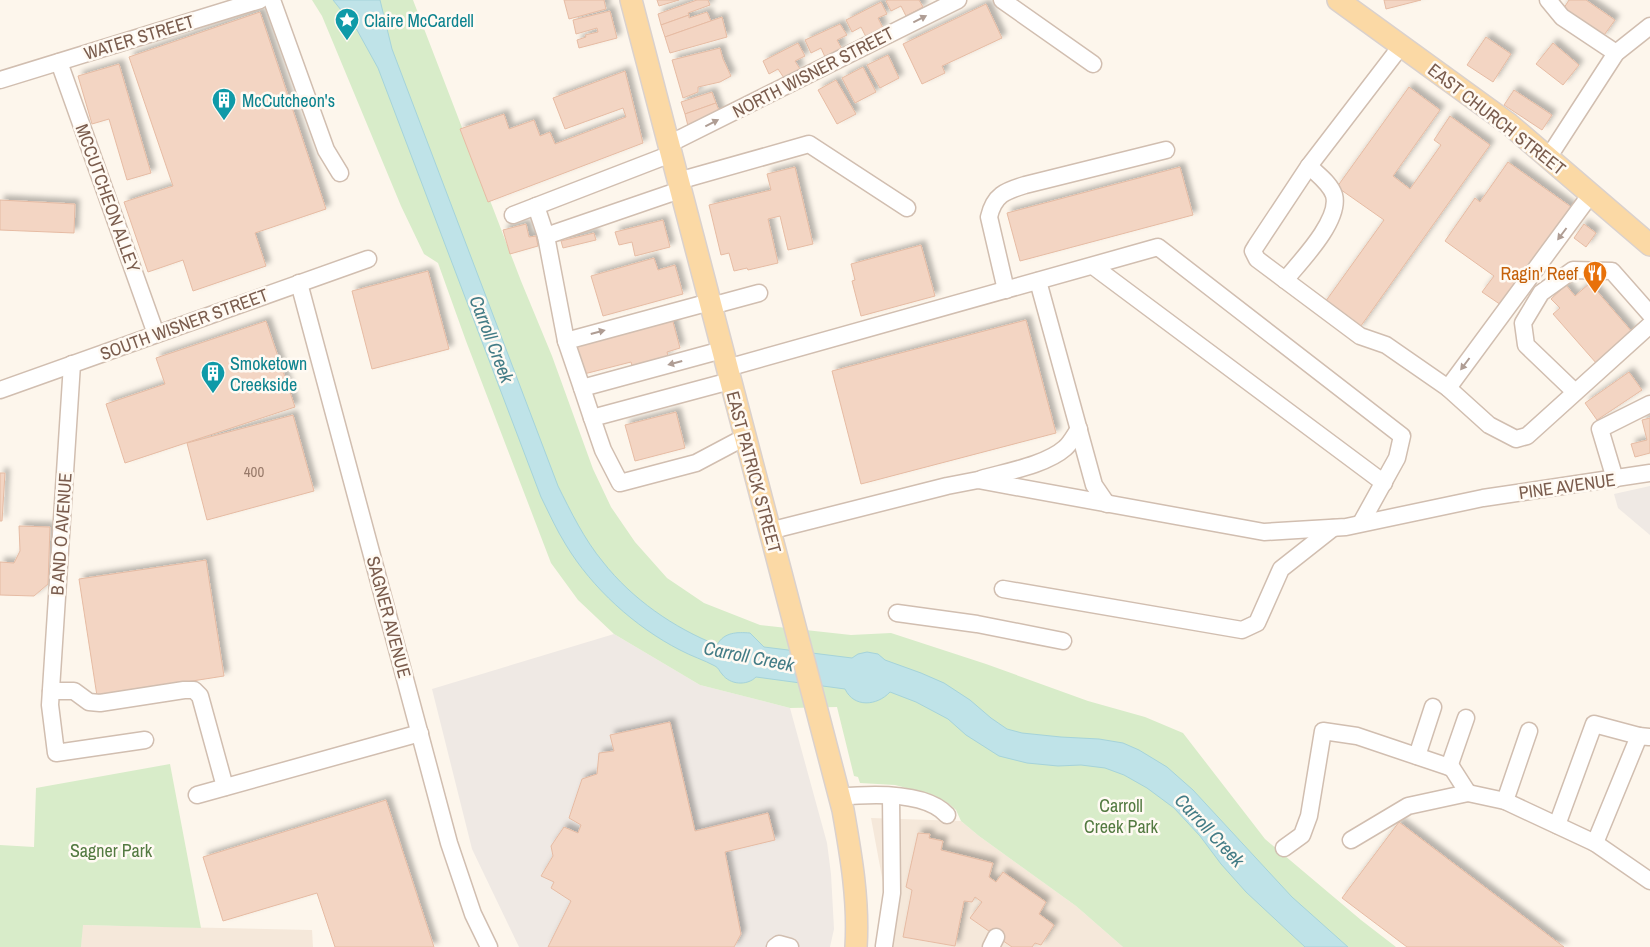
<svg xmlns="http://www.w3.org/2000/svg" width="1650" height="947" font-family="'Archivo Narrow',sans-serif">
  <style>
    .residential { fill: #f5e8da }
    .industrial { fill: #efe9e4 }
    .green { fill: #d8ecc9 }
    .water { fill: #bfe3e8; stroke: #a5d3da }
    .building { fill: #f3d5c3; stroke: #e6bba3; filter: url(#shadow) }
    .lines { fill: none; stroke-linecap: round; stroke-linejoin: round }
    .minor-casing { stroke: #d1beb0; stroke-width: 19 }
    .major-casing { stroke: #dad1cd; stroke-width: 24 }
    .minor { stroke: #fff; stroke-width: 16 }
    .major { stroke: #fbd9a5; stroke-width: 21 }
    .oneway { fill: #af9d94 }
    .labels { text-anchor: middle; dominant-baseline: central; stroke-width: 5; stroke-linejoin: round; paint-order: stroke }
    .number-label { font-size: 15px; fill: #987a6a }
    .culture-label { font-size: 18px; fill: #0d838f; stroke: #fffaf3; text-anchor: start }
    .street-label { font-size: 18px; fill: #7a5c4d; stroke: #fffaf3 }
    .food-label { font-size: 18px; fill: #c56008; stroke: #fffaf3; text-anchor: end }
    .park-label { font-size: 18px; fill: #537a41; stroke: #fffaf3 }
    .water-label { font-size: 19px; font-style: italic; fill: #437c86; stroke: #fffaf3 }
  </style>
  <defs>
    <filter id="shadow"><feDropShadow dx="4.5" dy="-4.5" stdDeviation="2.5" flood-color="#0004"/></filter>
  </defs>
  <rect width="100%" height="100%" fill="#fdf6ec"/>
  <g class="residential">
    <polygon points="871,818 961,821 979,836 1076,906 1123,947 882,947 884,888"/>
    <polygon points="82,925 312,930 313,947 81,947"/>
  </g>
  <g class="industrial">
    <polygon points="1650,486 1650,535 1618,508 1614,494"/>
    <polygon points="614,634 700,685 790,708 827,843 831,874 834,929 830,947 519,947 472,849 432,689"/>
  </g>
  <g class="green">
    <polygon points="312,0 413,0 521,281 552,356 593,469 611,507 635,542 667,578 704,603 760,625 851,635 891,633 986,664 1088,701 1145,717 1183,733 1265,839 1361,920 1396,947 1123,947 1076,906 979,836 961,821 956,810 948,803 933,795 895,785 860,783 858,777 854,776 837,707 790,708 700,685 614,634 578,600 551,563 466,341 438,263 424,254 401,206 322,16"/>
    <polygon points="170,764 201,928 83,925 81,947 0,947 0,845 34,847 36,788"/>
  </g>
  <path class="water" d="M333 0H380L392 49 558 486C571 512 584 539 603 562 632 599 674 628 717 645 724 632 737 632 750 633L764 647 852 658 858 654 867 652 878 654 885 660 921 673 944 683 970 700 991 718 1007 729 1022 733 1061 737 1099 739 1123 743 1139 750 1167 767 1193 790 1292 897 1348 947H1305L1246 892 1221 864 1200 836 1174 808 1147 788 1124 775 1105 768 1081 765 1058 766 1027 763 999 756 966 735 948 719 916 702 890 692C877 706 854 708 845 689L756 677C747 686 730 685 722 674 719 671 719 668 715 666 704 660 691 656 680 650 635 627 592 588 566 545 556 529 549 513 541 497L378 68 357 30Z"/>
  <g class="building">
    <polygon points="564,0 604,0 606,9 569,19"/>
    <polygon points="657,0 679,0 659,6"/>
    <polygon points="697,0 708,0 710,5 688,13 689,15 661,25 658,14"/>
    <polygon points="888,0 919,0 923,7 906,16 901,6 891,11 886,1"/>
    <polygon points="1384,0 1421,0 1386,9"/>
    <polygon points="1569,0 1586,0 1615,20 1602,38 1562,11"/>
    <polygon points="881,2 887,14 878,18 883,28 866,37 861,27 852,32 846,20"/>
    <polygon points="986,4 1002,38 942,66 945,73 922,84 903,44"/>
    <polygon points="610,11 617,38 579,48 577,40 586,37 585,35 598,32 597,28 576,34 573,20"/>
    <polygon points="260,12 326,209 255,233 266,266 193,291 183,260 148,272 124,202 173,186 129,57"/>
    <polygon points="707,12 711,21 665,37 661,25 689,15 689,18"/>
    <polygon points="722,17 727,37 670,53 665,37"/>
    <polygon points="840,24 847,35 837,40 842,49 825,57 821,48 811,53 805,40"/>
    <polygon points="1486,37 1511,54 1493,82 1467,65"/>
    <polygon points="798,43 805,56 795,61 800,69 784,78 778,69 769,74 763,61"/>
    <polygon points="1553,43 1579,65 1563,85 1536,64"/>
    <polygon points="720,48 723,59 731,76 720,82 698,87 698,92 683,98 672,60"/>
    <polygon points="888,55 899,78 880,88 867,65"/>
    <polygon points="119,64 151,173 127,180 109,119 92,124 78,76"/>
    <polygon points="863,67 876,92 855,103 842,78"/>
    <polygon points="625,71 643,143 488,202 460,129 504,114 509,129 534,120 540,136 550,132 555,144 626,117 623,108 565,129 553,98"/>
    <polygon points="836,80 856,114 837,124 818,90"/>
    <polygon points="1409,87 1440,110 1393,176 1410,189 1441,145 1434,140 1450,116 1490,145 1358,330 1323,305 1384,220 1337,187"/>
    <polygon points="1514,90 1552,115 1542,130 1504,105"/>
    <polygon points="712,92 716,103 685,114 681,102"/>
    <polygon points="716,103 721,115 688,126 685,114"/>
    <polygon points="1508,162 1574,209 1504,307 1482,292 1494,276 1445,241 1475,198 1480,202"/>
    <polygon points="795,167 813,244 788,250 780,216 768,219 778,263 748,270 747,268 734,271 729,253 721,255 709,205 771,190 767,174"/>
    <polygon points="1180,167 1193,215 1020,261 1007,213"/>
    <polygon points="0,200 75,204 74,233 0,230"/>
    <polygon points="663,220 670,247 635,256 632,242 619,245 615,232"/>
    <polygon points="526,224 529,237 536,236 538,246 510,254 503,230"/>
    <polygon points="1584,224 1596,233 1586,247 1574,238"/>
    <polygon points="594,233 596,240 563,248 561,241"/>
    <polygon points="921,245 935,296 861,316 852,281 855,280 851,264"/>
    <polygon points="654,258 658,270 675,265 683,294 603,316 591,276"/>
    <polygon points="428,271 449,349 372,369 352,291"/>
    <polygon points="1590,283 1633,333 1597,364 1553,314 1560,308 1551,299 1566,285 1575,296"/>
    <polygon points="672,318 680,348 667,352 668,356 632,366 631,362 584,374 576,344"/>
    <polygon points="1026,320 1056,433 861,484 832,371"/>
    <polygon points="266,321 295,407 125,463 106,404 165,384 156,358"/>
    <polygon points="1629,372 1642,390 1597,420 1585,403"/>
    <polygon points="676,412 685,448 635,461 625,425"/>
    <polygon points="293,415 314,491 207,520 187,443"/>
    <polygon points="1650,418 1650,453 1635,457 1631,444 1647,440 1642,420"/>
    <polygon points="0,473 5,473 2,521 0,521"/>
    <polygon points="19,526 50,527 48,584 34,596 0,595 0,562 14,563 20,551"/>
    <polygon points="206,560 224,676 97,696 79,579"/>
    <polygon points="670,722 695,831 768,813 775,840 725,852 741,934 734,947 548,947 571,901 551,888 554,882 541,876 553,856 551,846 564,827 578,833 581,825 569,818 582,779 597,774 599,753 614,751 610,735"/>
    <polygon points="386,800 434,947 335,947 317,893 223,921 203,857"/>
    <polygon points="1399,822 1564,947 1407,947 1342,898"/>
    <polygon points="918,833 930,834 929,838 943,841 941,850 993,863 989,877 996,882 1003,872 1046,902 1039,914 1054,925 1041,945 1035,943 1032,947 1012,947 970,918 982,902 975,897 972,902 964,901 955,946 903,937 912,890 906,887"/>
  </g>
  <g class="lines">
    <defs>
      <g id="minor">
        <polyline points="272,0 326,150 340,173"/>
        <polyline points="1002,0 1093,64"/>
        <polyline points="1548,0 1562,17 1616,53"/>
        <polyline points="59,62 156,334"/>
        <polyline points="0,80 260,0"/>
        <polyline points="669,144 958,0"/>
        <polyline points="1548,158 1616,53 1650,26"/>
        <path d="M1309 166C1318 175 1330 183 1334 195 1341 220 1300 262 1285 280L1360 336 1386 345 1448 388 1489 425 1516 439 1527 436 1650 325"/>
        <polyline points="678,181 809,144 907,208"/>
        <polyline points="536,206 546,236 680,190"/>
        <polyline points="513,215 671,154"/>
        <polyline points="546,236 566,341"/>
        <polyline points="1093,266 1384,483"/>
        <polyline points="1285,280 1257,259 1253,251 1256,246 1309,166 1401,46"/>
        <polyline points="1038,281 1094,485 1107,504"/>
        <polyline points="299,283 449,843 473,914 489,947"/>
        <path d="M1006 290 989 217C994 195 1005 191 1025 185L1166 150"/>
        <polyline points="710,302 566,341 582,388 722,350"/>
        <polyline points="711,306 759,293"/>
        <polyline points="72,364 50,705 56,753 145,740"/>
        <polyline points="727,368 1158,247 1402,436 1397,458 1361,523"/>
        <polyline points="730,381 592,418 603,450 620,483 696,463 745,437"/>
        <polyline points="582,388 592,418"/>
        <polyline points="1448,388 1591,194"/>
        <polyline points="0,390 368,259"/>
        <polyline points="1575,392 1526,345 1523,323 1541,293 1573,270 1612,271 1650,314"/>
        <path d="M981 479C1005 472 1046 465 1065 448 1070 444 1074 436 1079 429"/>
        <polyline points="1615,479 1600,429 1650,404"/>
        <polyline points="769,531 947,486 978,480 1264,532 1346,527 1483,498 1650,473"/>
        <polyline points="1003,589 1242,630 1257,623 1281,569 1333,528"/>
        <polyline points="897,613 977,624 1063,641"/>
        <polyline points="51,691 74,691 89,702 100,703 184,690 194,690 200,696 225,787"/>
        <polyline points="1417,756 1433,707"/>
        <polyline points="1449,767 1466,718"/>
        <polyline points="197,795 420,733"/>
        <path d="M839 797C870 794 925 791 947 815"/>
        <polyline points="1505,801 1529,731"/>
        <polyline points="1557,825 1594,724 1639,736"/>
        <polyline points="1351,840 1408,806 1468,793 1505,801 1595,843 1650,881"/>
        <polyline points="1595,843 1639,736 1649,737"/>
        <polyline points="1284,848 1302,835 1309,816 1323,731 1357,736 1452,768 1468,793"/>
        <polyline points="884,946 892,893 891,796"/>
        <polyline points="775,947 779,944 790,947"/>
        <polyline points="991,947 996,937"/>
      </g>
      <g id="major">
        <path d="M631 0 843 810C851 855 859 901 856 947"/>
        <polyline points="1338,0 1509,124 1650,245"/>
      </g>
    </defs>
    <use href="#minor" class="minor-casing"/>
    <use href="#major" class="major-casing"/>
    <use href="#minor" class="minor"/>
    <use href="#major" class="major"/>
  </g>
  <defs><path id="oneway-solid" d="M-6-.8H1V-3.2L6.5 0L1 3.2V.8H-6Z" transform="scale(1.25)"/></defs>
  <g class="oneway">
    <use href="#oneway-solid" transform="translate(920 19) rotate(-27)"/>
    <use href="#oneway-solid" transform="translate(712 123) rotate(-27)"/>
    <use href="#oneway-solid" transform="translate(1562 234) rotate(127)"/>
    <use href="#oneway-solid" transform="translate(598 332) rotate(-15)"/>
    <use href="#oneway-solid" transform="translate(675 363) rotate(165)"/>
    <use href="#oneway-solid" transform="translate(1465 364) rotate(127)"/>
  </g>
  <defs>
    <symbol id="sight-pin" viewBox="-11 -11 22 30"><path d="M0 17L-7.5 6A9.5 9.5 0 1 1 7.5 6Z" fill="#0f9aa8" stroke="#fffaf3"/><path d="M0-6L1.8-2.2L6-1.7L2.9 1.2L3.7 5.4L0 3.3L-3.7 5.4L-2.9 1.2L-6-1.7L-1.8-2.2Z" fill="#fff"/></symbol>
    <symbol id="building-pin" viewBox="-11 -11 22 30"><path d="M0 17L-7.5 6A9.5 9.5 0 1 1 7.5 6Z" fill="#0f9aa8" stroke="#fffaf3"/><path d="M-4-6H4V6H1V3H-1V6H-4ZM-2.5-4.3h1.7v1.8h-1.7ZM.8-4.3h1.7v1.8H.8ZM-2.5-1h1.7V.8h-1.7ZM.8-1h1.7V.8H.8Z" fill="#fff"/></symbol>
    <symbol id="restaurant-pin" viewBox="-11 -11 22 30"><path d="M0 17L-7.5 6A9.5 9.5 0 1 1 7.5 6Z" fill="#e8710a" stroke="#fffaf3"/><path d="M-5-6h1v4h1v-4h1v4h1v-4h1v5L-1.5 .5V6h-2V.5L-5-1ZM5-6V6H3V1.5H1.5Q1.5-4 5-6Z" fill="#fff"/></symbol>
  </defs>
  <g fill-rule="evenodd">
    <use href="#sight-pin" x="333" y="6" width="28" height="38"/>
    <use href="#building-pin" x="210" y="86" width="28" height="38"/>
    <use href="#restaurant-pin" x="1581" y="259" width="28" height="38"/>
    <use href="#building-pin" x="199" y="359" width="28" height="38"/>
  </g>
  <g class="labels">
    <g class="number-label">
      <text x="254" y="471">400</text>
    </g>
    <g class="culture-label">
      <text x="364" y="20">Claire McCardell</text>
      <text x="242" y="100">McCutcheon's</text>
      <text x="230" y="363">Smoketown<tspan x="230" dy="21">Creekside</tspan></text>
    </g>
    <g class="street-label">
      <text transform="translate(139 37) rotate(-17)">WATER STREET</text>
      <text transform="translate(813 72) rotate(-27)">NORTH WISNER STREET</text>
      <text transform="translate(1497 119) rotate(38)">EAST CHURCH STREET</text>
      <text transform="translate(108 198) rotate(70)">MCCUTCHEON ALLEY</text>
      <text transform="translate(184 324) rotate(-20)">SOUTH WISNER STREET</text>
      <text transform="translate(754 472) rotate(75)">EAST PATRICK STREET</text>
      <text transform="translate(1567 486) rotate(-8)">PINE AVENUE</text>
      <text transform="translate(61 534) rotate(-86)">B AND O AVENUE</text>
      <text transform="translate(389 617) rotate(75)">SAGNER AVENUE</text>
    </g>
    <g class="food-label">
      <text x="1578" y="273">Ragin' Reef</text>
    </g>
    <g class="park-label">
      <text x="1121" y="805">Carroll<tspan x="1121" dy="21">Creek Park</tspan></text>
      <text x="111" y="850">Sagner Park</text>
    </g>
    <g class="water-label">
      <text transform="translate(492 339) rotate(69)">Carroll Creek</text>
      <text transform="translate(749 656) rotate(11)">Carroll Creek</text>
      <text transform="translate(1210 830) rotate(47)">Carroll Creek</text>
    </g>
  </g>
</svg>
